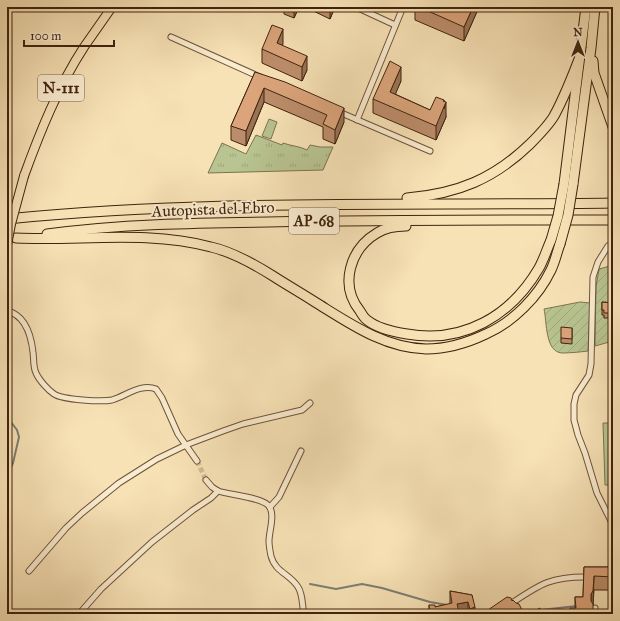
<svg xmlns="http://www.w3.org/2000/svg" width="620" height="621" font-family="'IM FELL Great Primer',serif">
  <style>
    .grass { fill: #b8c491; stroke: #7c7450 }
    .park { fill: url(#park-tufts); stroke: #7c7450 }
    .garden { fill: url(#garden-furrows); stroke: #7c7450 }
    .lines { fill: none; stroke-linecap: round; stroke-linejoin: round }
    .stream { stroke: #7c7e75; stroke-width: 2 }
    .minor-tunnel { stroke: #d2bc94; stroke-width: 5; stroke-dasharray: 5 2.5; stroke-linecap: butt }
    .minor-casing { stroke: #6e5338; stroke-width: 7 }
    .trunk-casing { stroke: #40230e; stroke-width: 10 }
    .motorway-casing { stroke: #40230e; stroke-width: 11 }
    .minor { stroke: #faecd0; stroke-width: 5 }
    .trunk { stroke: #f7e2b6; stroke-width: 8 }
    .motorway { stroke: #f7e2b6; stroke-width: 9 }
    .trunk-bridge-casing { stroke: #40230e; stroke-width: 10; stroke-linecap: butt }
    .motorway-bridge-casing { stroke: #40230e; stroke-width: 11; stroke-linecap: butt }
    .trunk-bridge { stroke: #f7e2b6; stroke-width: 8 }
    .motorway-bridge { stroke: #f7e2b6; stroke-width: 9 }
    .wall { fill: #bc8d6a; stroke: #40230e }
    .shaded-wall { fill: #997356; stroke: #40230e }
    .building { fill: #dba47b; stroke: #40230e }
    .labels { text-anchor: middle; dominant-baseline: central; stroke-width: 4; stroke-linejoin: round; paint-order: stroke }
    .shield { fill: #faecd0; stroke: #785f48; stroke-width: 1 }
    .shield-label { font-size: 15px; font-weight: bold; fill: #40230e }
    .street-label { font-size: 16px; fill: #40230e; stroke: #faecd0 }
  </style>
  <defs>
    <pattern id="park-tufts" width="24" height="20" patternUnits="userSpaceOnUse"><rect width="24" height="20" fill="#b8c491"/><path d="M3 7l-1-3M5 7V3M7 7l1-3M15 17l-1-3M17 17v-4M19 17l1-3" fill="none" stroke="#9fa87c"/></pattern>
    <pattern id="garden-furrows" width="10" height="10" patternUnits="userSpaceOnUse"><rect width="10" height="10" fill="#b8c491"/><path d="M-1 1l2-2M0 10L10 0M9 11l2-2" fill="none" stroke="#9fa87c"/></pattern>
  </defs>
  <rect width="100%" height="100%" fill="#f7e2b6"/>
  <filter id="stains"><feTurbulence type="fractalNoise" baseFrequency=".005" numOctaves="4"/><feColorMatrix values="0 0 0 0 .2 0 0 0 0 .09 0 0 0 0 .02 0 0 0 .5 -.17"/></filter>
  <radialGradient id="worn" r=".72"><stop offset=".6" stop-color="#630" stop-opacity="0"/><stop offset="1" stop-color="#630" stop-opacity=".3"/></radialGradient>
  <g class="grass">
    <polygon points="269,119 277,122 271,139 262,136"/>
    <polygon points="603,423 613,423 613,485 605,485"/>
  </g>
  <path class="park" d="M256 135 282 145 283 143C291 146 299 146 307 150L310 145 320 147H333L323 170 208 173 222 143 246 154Z"/>
  <g class="garden">
    <polygon points="610,266 613,286 613,341 595,346 596,287 599,269"/>
    <path d="M580 302 590 303 588 351C580 352 570 353 562 353 545 352 547 322 544 309Z"/>
  </g>
  <g class="lines">
    <g class="stream">
      <polyline points="7,403 11,422 17,430 19,437 13,463 7,477"/>
      <polyline points="310,584 336,589 362,584 382,588 430,602 447,605"/>
      <polyline points="473,610 486,612"/>
      <polyline points="522,612 577,606"/>
    </g>
    <polyline class="minor-tunnel" points="197,461 206,480"/>
    <defs>
      <g id="minor">
        <polyline points="356,7 395,25"/>
        <polyline points="171,37 260,77"/>
        <polyline points="339,112 430,151"/>
        <polyline points="357,120 403,7"/>
        <polyline points="608,246 598,262 593,277 591,364 589,375 576,395 574,404 574,420 578,435 585,453 597,493 613,525"/>
        <path d="M7 311C25 315 31 335 33 352 34 359 33 367 36 373 39 380 48 390 54 394 63 400 102 402 112 400 126 396 141 383 156 389L162 398 178 434 197 461"/>
        <path d="M206 480 212 487 218 491C230 495 260 497 268 505 276 513 269 531 269 541 269 546 270 551 271 556 275 572 290 574 298 587 303 594 302 606 304 614"/>
        <polyline points="270,507 279,497 301,451"/>
        <polyline points="29,571 66,528 82,513 119,483 157,459 186,445 223,431 243,424 302,410 310,403"/>
        <path d="M509 605C540 584 551 576 590 577"/>
        <polyline points="595,608 595,614"/>
        <polyline points="79,614 101,589 152,542 193,510 211,498 218,491"/>
      </g>
      <path id="trunk" d="M24 176C40 132 58 87 84 47 93 34 103 20 112 7"/>
      <g id="motorway">
        <polyline points="593,61 594,73 613,127"/>
        <polyline points="564,184 586,7"/>
        <polyline points="573,184 591,48 595,7"/>
        <path d="M407 198C457 194 494 179 530 144 539 135 548 126 554 116 565 96 573 75 581 54"/>
        <path d="M7 219C209 199 411 206 613 203"/>
        <path d="M406 226C396 226 385 228 377 233 350 249 339 285 360 311 362 314 364 318 367 320 378 329 394 332 407 334 463 344 511 316 539 268 544 259 547 249 551 240"/>
        <path d="M47 234C120 224 194 223 268 222 383 220 498 220 613 220"/>
        <path d="M16 238C81 241 147 230 211 247 233 252 254 264 273 276 287 285 301 293 315 302 349 323 384 348 426 349 446 349 467 343 486 334 513 322 538 297 551 270 555 262 557 252 560 244"/>
      </g>
    </defs>
    <use href="#minor" class="minor-casing"/>
    <use href="#trunk" class="trunk-casing"/>
    <use href="#motorway" class="motorway-casing"/>
    <use href="#minor" class="minor"/>
    <use href="#trunk" class="trunk"/>
    <use href="#motorway" class="motorway"/>
    <defs>
      <polyline id="trunk-bridge" points="7,245 11,224 24,176"/>
      <g id="motorway-bridge">
        <polyline points="551,240 558,216 564,184"/>
        <polyline points="560,244 568,215 573,184"/>
      </g>
    </defs>
    <use href="#trunk-bridge" class="trunk-bridge-casing"/>
    <use href="#motorway-bridge" class="motorway-bridge-casing"/>
    <use href="#trunk-bridge" class="trunk-bridge"/>
    <use href="#motorway-bridge" class="motorway-bridge"/>
  </g>
  <g class="wall">
    <polygon points="284,7 299,7 294,18 284,14"/>
    <polygon points="305,7 335,7 330,19"/>
    <polygon points="415,7 450,7 457,10 459,7 479,7 464,41 415,20"/>
    <polygon points="283,44 282,45 307,70 302,81 262,63 262,49"/>
    <polygon points="255,72 344,122 335,144 323,139 323,127 264,102 246,146 231,140 231,126"/>
    <polygon points="401,81 395,94 430,110 444,101 446,117 436,140 373,113 373,99"/>
    <polygon points="602,302 613,303 613,315 610,315 610,318 604,318 604,315 602,315"/>
    <polygon points="572,328 572,344 561,343 561,338"/>
    <polygon points="584,567 613,567 613,590 594,590 593,605 575,608 575,597 583,597"/>
    <polygon points="450,591 472,595 475,614 429,614 429,605 435,607 450,604"/>
  </g>
  <g class="shaded-wall">
    <polygon points="294,7 299,7 294,18"/>
    <polygon points="330,7 335,7 330,19"/>
    <polygon points="473,7 479,7 464,41 464,27"/>
    <polygon points="283,29 283,44 277,56 277,43"/>
    <polygon points="307,56 307,70 302,81 302,67"/>
    <polygon points="401,67 401,81 390,107 390,92"/>
    <polygon points="264,88 264,102 246,146 246,131"/>
    <polygon points="444,100 444,109 446,102 446,117 436,140 436,126"/>
    <polygon points="344,108 344,122 335,144 335,130"/>
    <polygon points="594,576 593,605 591,608 591,594"/>
    <polygon points="468,602 468,614 455,614 457,604"/>
    <polygon points="475,607 475,614 470,614 470,609"/>
  </g>
  <g class="building">
    <polygon points="419,7 450,7 457,10 459,7 473,7 464,27"/>
    <polygon points="272,25 283,29 277,43 307,56 302,67 262,49"/>
    <polygon points="390,61 401,67 390,92 430,110 436,97 444,100 443,101 446,102 436,126 373,99"/>
    <polygon points="255,72 285,82 344,108 335,130 323,124 327,115 264,88 246,131 231,126"/>
    <polygon points="602,302 613,303 613,310 610,310 610,313 604,313 604,310 602,310"/>
    <polygon points="561,327 572,328 572,339 561,338"/>
    <polygon points="584,567 613,567 613,577 594,576 593,591 591,594 591,601 593,604 593,614 570,614 570,608 576,608 575,597 583,597"/>
    <polygon points="450,591 472,595 475,607 470,609 468,602 457,604 459,612 455,613 456,614 430,614 429,605 435,605 435,607 452,603"/>
    <polygon points="507,597 511,598 512,601 513,600 516,603 519,604 524,614 503,614 503,613 502,614 482,614"/>
    <polygon points="540,608 541,614 529,614"/>
    <polygon points="561,611 563,614 556,614"/>
  </g>
  <g class="labels">
    <g class="shield">
      <rect x="38" y="75" width="46" height="26" rx="3"/>
      <rect x="289" y="208" width="50" height="26" rx="3"/>
    </g>
    <g class="shield-label">
      <text x="61" y="88">N-111</text>
      <text x="314" y="221">AP-68</text>
    </g>
    <g class="street-label">
      <text transform="translate(213 209) rotate(-2)">Autopista del Ebro</text>
    </g>
  </g>
  <rect width="620" height="621" fill="none" stroke="#f7e2b6" stroke-width="24"/>
  <rect x="8" y="8" width="604" height="605" fill="none" stroke="#40230e" stroke-width="2"/>
  <rect x="12" y="12" width="596" height="597" fill="none" stroke="#40230e"/>
  <g transform="translate(578 42)" stroke="#faecd0" stroke-width="3" paint-order="stroke">
  <path d="M0-3L7 15L0 10L-7 15Z" fill="#40230e"/>
  <text y="-6" font-size="11" font-weight="bold" text-anchor="middle" fill="#40230e">N</text>
  </g>
  <path d="M24 40v6h90v-6" fill="none" stroke="#40230e" stroke-width="2"/>
  <text x="30" y="40" font-size="12" fill="#40230e" stroke="#faecd0" stroke-width="3" paint-order="stroke">100 m</text>
  <rect width="100%" height="100%" filter="url(#stains)"/>
  <rect width="100%" height="100%" fill="url(#worn)"/>
</svg>
